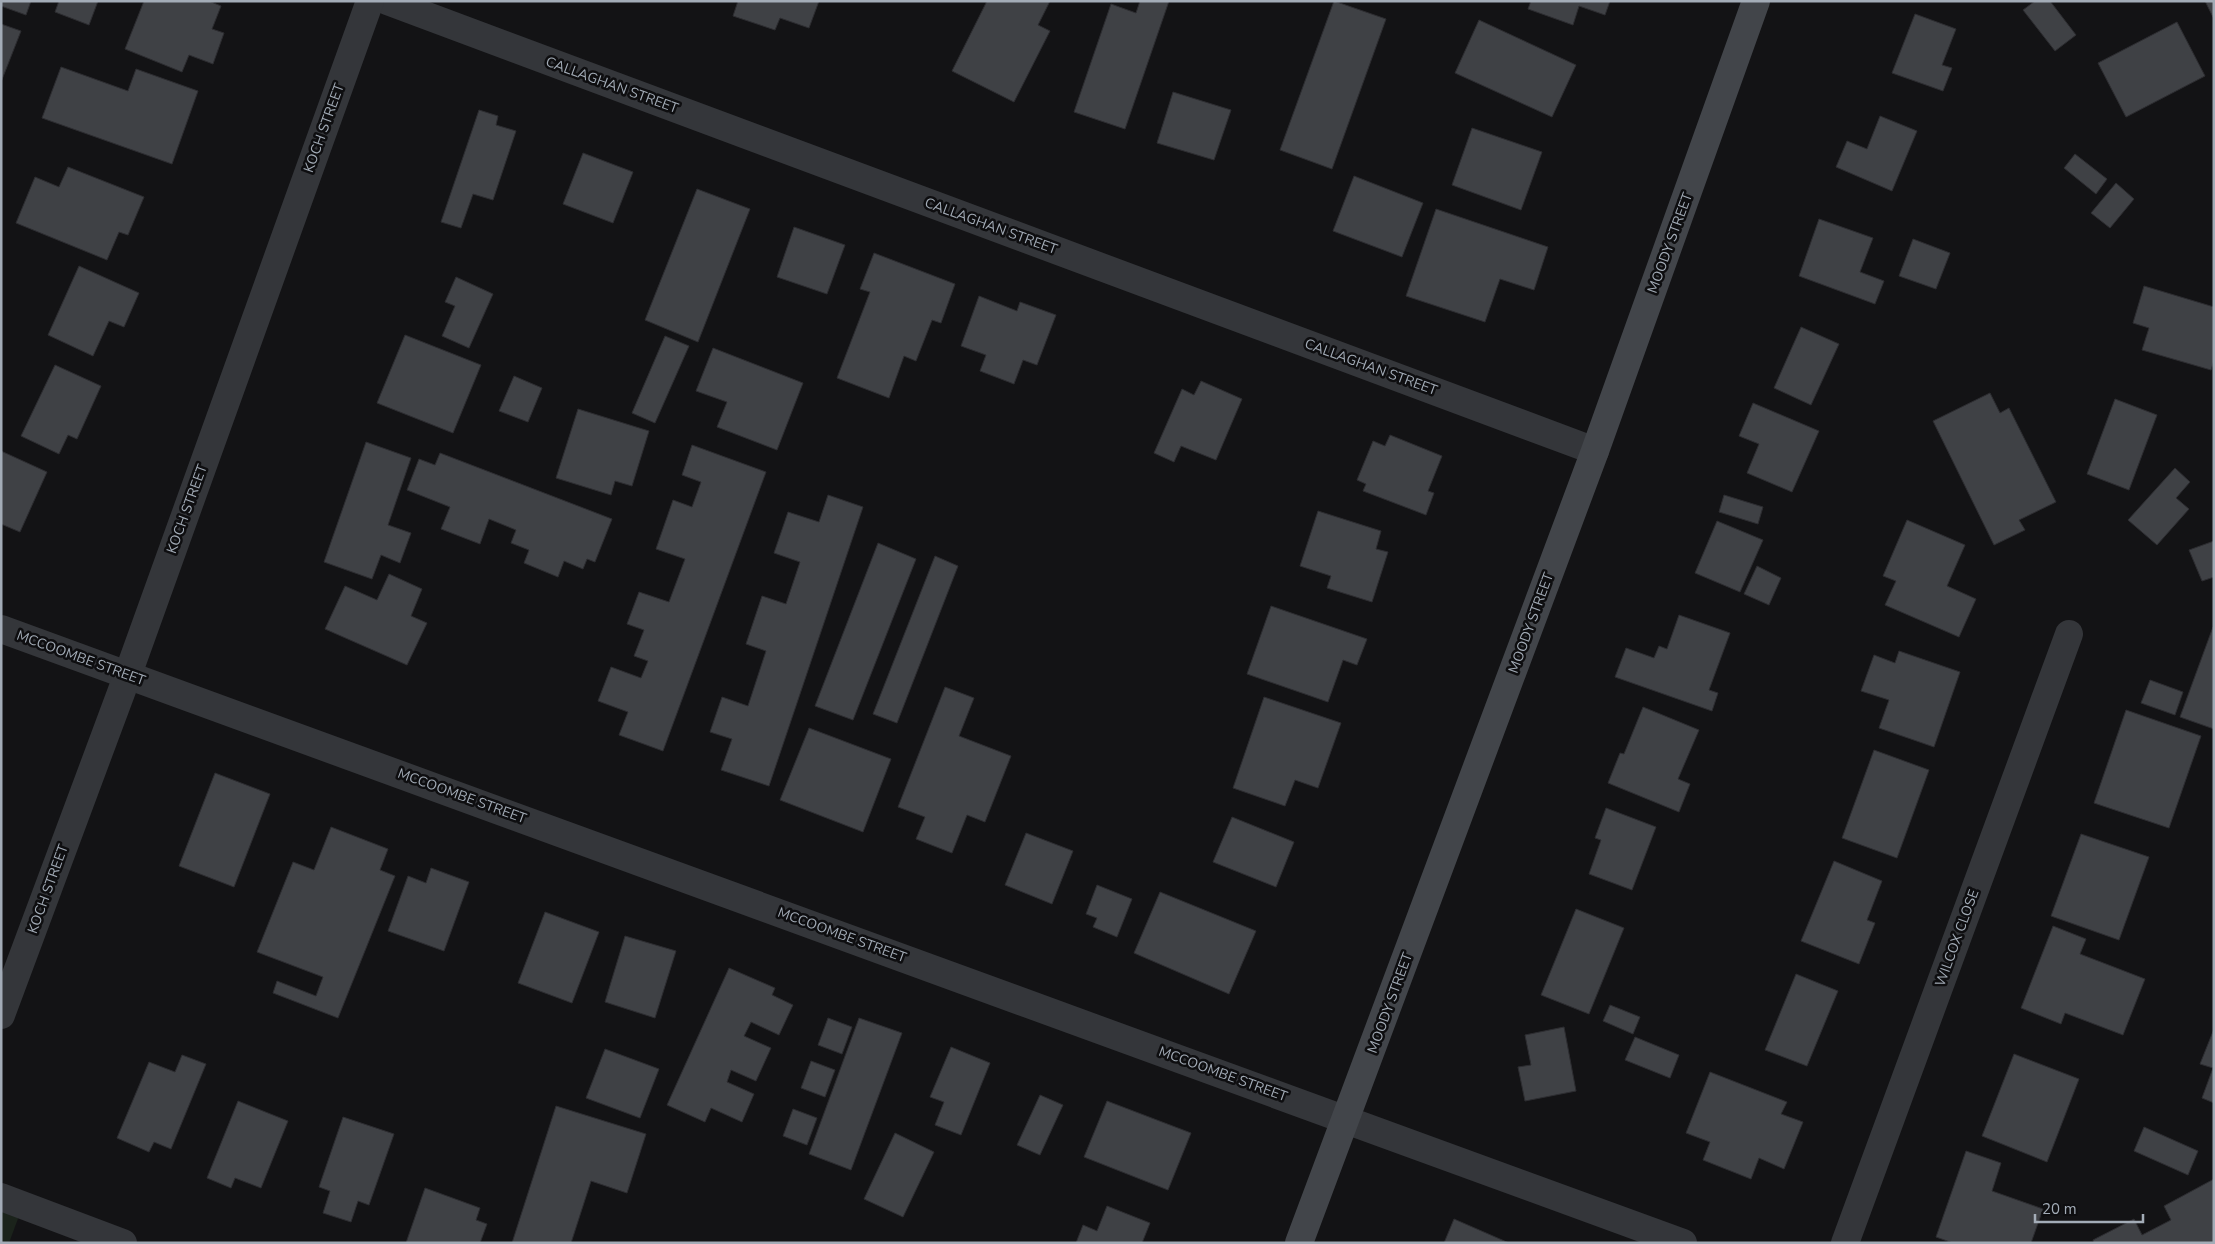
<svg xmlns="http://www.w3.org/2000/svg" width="2215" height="1244" font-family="'Nunito Sans',sans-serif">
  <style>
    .green { fill: #1b231b }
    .building { fill: #3f4145; stroke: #2d2d31 }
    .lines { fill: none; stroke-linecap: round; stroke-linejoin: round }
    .street { stroke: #34363a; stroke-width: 28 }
    .secondary { stroke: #42454a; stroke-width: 28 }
    .labels { text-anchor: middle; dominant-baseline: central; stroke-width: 5; stroke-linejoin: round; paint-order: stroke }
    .street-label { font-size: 14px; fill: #a3acb7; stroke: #0e0e10 }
  </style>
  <rect width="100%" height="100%" fill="#131315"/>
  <polygon class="green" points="1,1196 23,1205 9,1243 1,1243"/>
  <g class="building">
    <polygon points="1,1 31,1 26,15 1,6"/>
    <polygon points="59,1 98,1 89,25 55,12"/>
    <polygon points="144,1 209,1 221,6 212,29 224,33 213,64 189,55 182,72 125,49"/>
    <polygon points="738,1 819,1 809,28 780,18 775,30 733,16"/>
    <polygon points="987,1 1050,1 1038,25 1050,31 1014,102 952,71"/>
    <polygon points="1140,1 1169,1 1125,129 1074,112 1111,4 1136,13"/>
    <polygon points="1334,1 1386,19 1332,169 1280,150"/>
    <polygon points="1531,1 1610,1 1605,15 1579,6 1573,25 1528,9"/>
    <polygon points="2035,1 2050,1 2076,35 2055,51 2023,10"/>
    <polygon points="2205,1 2214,1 2214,19"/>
    <polygon points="1915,14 1956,29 1942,65 1952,68 1943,91 1892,73"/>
    <polygon points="1479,20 1576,65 1552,117 1455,73"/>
    <polygon points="2177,22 2205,76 2126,117 2098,63"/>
    <polygon points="1,24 21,31 1,82"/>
    <polygon points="61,67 128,91 136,69 198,91 172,164 42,118"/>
    <polygon points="1173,92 1231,110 1214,160 1157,143"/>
    <polygon points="479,110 498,116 496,125 516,131 493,200 473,194 461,228 441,222"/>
    <polygon points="1880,116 1917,131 1892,191 1836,167 1847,141 1867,149"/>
    <polygon points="1472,128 1542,152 1521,210 1452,185"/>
    <polygon points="583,153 633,172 613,223 563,204"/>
    <polygon points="2075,154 2107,179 2096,194 2064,168"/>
    <polygon points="68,167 144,197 128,235 119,232 107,260 16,223 35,177 59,187"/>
    <polygon points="1354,176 1423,203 1402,257 1333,231"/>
    <polygon points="2116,183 2134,199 2110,228 2091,213"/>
    <polygon points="697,189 750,209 698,342 645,320"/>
    <polygon points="1436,209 1548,247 1534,290 1500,279 1485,322 1406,296"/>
    <polygon points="1819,219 1873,238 1860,272 1884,281 1875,304 1799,276"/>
    <polygon points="794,227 845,245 827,294 777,277"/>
    <polygon points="1913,239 1950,253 1936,289 1899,276"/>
    <polygon points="874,253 955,284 941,323 932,320 916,361 904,356 889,398 837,378 870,292 860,289"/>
    <polygon points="79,266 139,293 124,327 109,321 93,356 48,335"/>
    <polygon points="456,277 493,294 469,348 442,336 455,306 445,302"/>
    <polygon points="2144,286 2214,307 2214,360 2211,370 2142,350 2149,328 2133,323"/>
    <polygon points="979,296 1017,311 1020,302 1056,315 1037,365 1023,360 1014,384 980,371 986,355 961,346"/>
    <polygon points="1801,327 1839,344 1811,405 1774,388"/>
    <polygon points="405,335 481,365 453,433 377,403"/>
    <polygon points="665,336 689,346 655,423 632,413"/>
    <polygon points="713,348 803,383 777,450 717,427 727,402 696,391"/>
    <polygon points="55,365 101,386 77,439 68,435 59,454 21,436"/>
    <polygon points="514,376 542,388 528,422 499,411"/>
    <polygon points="1201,381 1242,399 1216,460 1181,446 1174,462 1154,453 1182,389 1194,395"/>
    <polygon points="1990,393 2000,413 2009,408 2056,502 2019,520 2025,530 1994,545 1933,421"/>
    <polygon points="2115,399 2157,415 2129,490 2087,474"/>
    <polygon points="1753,403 1819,431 1792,492 1747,473 1759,444 1739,436"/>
    <polygon points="578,409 649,431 632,486 615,481 611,495 556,478"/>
    <polygon points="1390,435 1442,456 1428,491 1434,493 1426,515 1363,491 1366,484 1357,480 1373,441 1385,446"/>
    <polygon points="366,442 411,458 388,525 411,533 400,563 381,555 372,579 324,562"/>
    <polygon points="692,445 766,472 663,751 619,735 628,712 598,701 611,667 641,678 648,661 634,656 644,630 627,624 639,592 669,602 685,559 656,549 673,500 692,507 701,482 682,475"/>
    <polygon points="1,451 47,472 20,532 1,524"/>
    <polygon points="440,453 612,519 595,562 587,559 583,569 564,561 558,577 524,563 529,550 511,543 516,530 489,519 480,544 441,529 450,507 407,490 419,459 435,465"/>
    <polygon points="2175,468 2190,482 2176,498 2189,509 2157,545 2128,520"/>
    <polygon points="828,495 863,507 769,786 721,770 732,739 710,732 722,697 748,706 766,651 746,644 762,596 786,604 800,562 774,553 788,512 819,522"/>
    <polygon points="1724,495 1763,507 1758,524 1719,512"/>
    <polygon points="1318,511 1381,531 1376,549 1388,552 1372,602 1327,588 1331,576 1300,566"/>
    <polygon points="1907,520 1965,545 1947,586 1976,599 1959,637 1885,605 1896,581 1883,576"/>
    <polygon points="1717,521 1763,540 1740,592 1695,573"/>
    <polygon points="2214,541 2214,577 2202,581 2189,550"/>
    <polygon points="878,543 916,559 853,720 815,706"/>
    <polygon points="935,556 958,566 897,723 873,714"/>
    <polygon points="1757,566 1781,578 1769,605 1744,594"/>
    <polygon points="389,574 422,589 411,616 427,623 407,665 325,629 345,586 377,600"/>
    <polygon points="1271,606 1367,639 1357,665 1343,660 1328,702 1247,674"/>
    <polygon points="1679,615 1730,633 1709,690 1718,693 1712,711 1615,677 1626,648 1654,658 1659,646 1667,649"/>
    <polygon points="2213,627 2214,627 2214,729 2180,717"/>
    <polygon points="1899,651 1960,672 1934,747 1879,728 1889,700 1861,691 1874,655 1895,663"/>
    <polygon points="2150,680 2183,692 2175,715 2141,703"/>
    <polygon points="945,687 974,698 959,736 1011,756 985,822 967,815 952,853 916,839 925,817 898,807"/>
    <polygon points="1264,697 1341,723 1318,788 1295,780 1285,806 1233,788"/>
    <polygon points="1643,707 1699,730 1678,779 1690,784 1679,812 1608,783 1620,753 1624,754"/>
    <polygon points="2126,710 2201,736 2169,828 2094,803"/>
    <polygon points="809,728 891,759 863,832 780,800"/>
    <polygon points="1874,750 1929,770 1897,858 1842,838"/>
    <polygon points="215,773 270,794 234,887 179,866"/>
    <polygon points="1606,808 1656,827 1632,890 1589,874 1601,840 1595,838"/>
    <polygon points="1232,817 1294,842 1276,887 1213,862"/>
    <polygon points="331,827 388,849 380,870 395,876 338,1018 273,993 277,981 316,996 323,977 257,952 293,862 314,870"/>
    <polygon points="1026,833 1073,851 1052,904 1005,885"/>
    <polygon points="2081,834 2149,857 2119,940 2051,916"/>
    <polygon points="1834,861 1882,881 1867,920 1875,923 1859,964 1801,941"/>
    <polygon points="431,868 469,882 444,951 388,931 408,876 426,883"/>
    <polygon points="1097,885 1132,899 1117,937 1093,927 1097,918 1086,914"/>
    <polygon points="1160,892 1256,931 1229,994 1134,953"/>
    <polygon points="1576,909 1624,928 1589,1014 1541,995"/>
    <polygon points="545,912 599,932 572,1003 518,983"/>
    <polygon points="2053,926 2086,939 2080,954 2145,979 2123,1035 2065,1013 2061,1024 2021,1008"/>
    <polygon points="625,936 676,951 655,1018 605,1002"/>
    <polygon points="729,968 775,988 772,995 793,1005 779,1035 751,1022 744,1036 771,1048 756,1081 731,1070 727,1082 754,1094 742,1122 711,1108 705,1122 667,1105"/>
    <polygon points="1796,974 1838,991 1807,1066 1765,1050"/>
    <polygon points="1610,1005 1640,1017 1633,1034 1603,1021"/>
    <polygon points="828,1018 852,1027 842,1054 818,1045"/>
    <polygon points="859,1018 902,1033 851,1170 809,1154"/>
    <polygon points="1564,1027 1576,1091 1525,1101 1518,1067 1531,1065 1525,1035"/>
    <polygon points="2214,1029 2214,1103 2202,1098 2213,1068 2200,1064"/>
    <polygon points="1635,1037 1679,1055 1670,1078 1625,1060"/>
    <polygon points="951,1047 990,1063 961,1135 935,1125 944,1102 930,1097"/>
    <polygon points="605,1049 659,1069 640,1118 586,1098"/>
    <polygon points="2014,1054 2079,1079 2047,1162 1982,1136"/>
    <polygon points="182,1055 206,1064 171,1149 154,1142 149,1152 117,1138 149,1062 175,1072"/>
    <polygon points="811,1061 835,1070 825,1097 801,1088"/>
    <polygon points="1710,1072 1787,1102 1781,1114 1803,1122 1784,1169 1759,1158 1751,1179 1703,1160 1710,1142 1686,1133"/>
    <polygon points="1040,1095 1063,1105 1040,1155 1017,1145"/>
    <polygon points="238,1101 288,1121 261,1188 235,1178 231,1188 207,1178"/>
    <polygon points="1107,1101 1191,1133 1168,1190 1084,1157"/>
    <polygon points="556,1106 646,1134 627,1193 591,1181 571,1243 512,1243"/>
    <polygon points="793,1109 817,1118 807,1145 783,1136"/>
    <polygon points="343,1117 394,1134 369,1205 358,1201 351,1222 323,1213 330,1191 319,1187"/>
    <polygon points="2144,1127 2198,1151 2188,1175 2134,1151"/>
    <polygon points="895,1133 934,1152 903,1217 864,1199"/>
    <polygon points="1966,1151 2001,1163 1992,1191 2043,1209 2031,1243 1953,1243 1936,1237"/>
    <polygon points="2214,1179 2214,1243 2094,1243 2093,1240 2134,1219 2142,1235 2171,1220 2164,1206"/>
    <polygon points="425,1188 480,1208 476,1220 487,1224 480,1243 406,1243"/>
    <polygon points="1107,1206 1150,1223 1142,1243 1076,1243 1083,1225 1097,1231"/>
    <polygon points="1454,1219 1509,1243 1444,1243"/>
  </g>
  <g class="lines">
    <g class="street">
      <polyline points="387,1 1595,451"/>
      <polyline points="1,629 1683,1243"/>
      <polyline points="1,1015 128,674 370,1"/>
      <polyline points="1,1197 123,1243"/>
      <polyline points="1845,1243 2069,634"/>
    </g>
    <polyline class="secondary" points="1299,1243 1595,451 1756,1"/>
  </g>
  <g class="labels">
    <g class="street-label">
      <text transform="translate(612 85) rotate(20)">CALLAGHAN STREET</text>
      <text transform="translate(324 128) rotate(-70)">KOCH STREET</text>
      <text transform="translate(991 226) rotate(20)">CALLAGHAN STREET</text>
      <text transform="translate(1670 243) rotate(-70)">MOODY STREET</text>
      <text transform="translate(1371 367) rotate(20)">CALLAGHAN STREET</text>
      <text transform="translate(187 509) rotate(-70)">KOCH STREET</text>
      <text transform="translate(1531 623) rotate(-70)">MOODY STREET</text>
      <text transform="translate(81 658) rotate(20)">MCCOOMBE STREET</text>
      <text transform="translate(462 796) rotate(20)">MCCOOMBE STREET</text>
      <text transform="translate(48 889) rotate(-70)">KOCH STREET</text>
      <text transform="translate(842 935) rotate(20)">MCCOOMBE STREET</text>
      <text transform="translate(1957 938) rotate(-70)">WILCOX CLOSE</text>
      <text transform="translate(1390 1003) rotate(-70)">MOODY STREET</text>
      <text transform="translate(1223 1074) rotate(20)">MCCOOMBE STREET</text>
    </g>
  </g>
  <rect width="2215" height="1244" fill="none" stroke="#a3acb7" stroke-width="5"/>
  <path d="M2035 1214v8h108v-8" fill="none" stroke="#a3acb7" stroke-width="2.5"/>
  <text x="2042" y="1214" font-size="15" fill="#a3acb7" stroke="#0e0e10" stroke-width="4" paint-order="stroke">20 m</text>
</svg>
